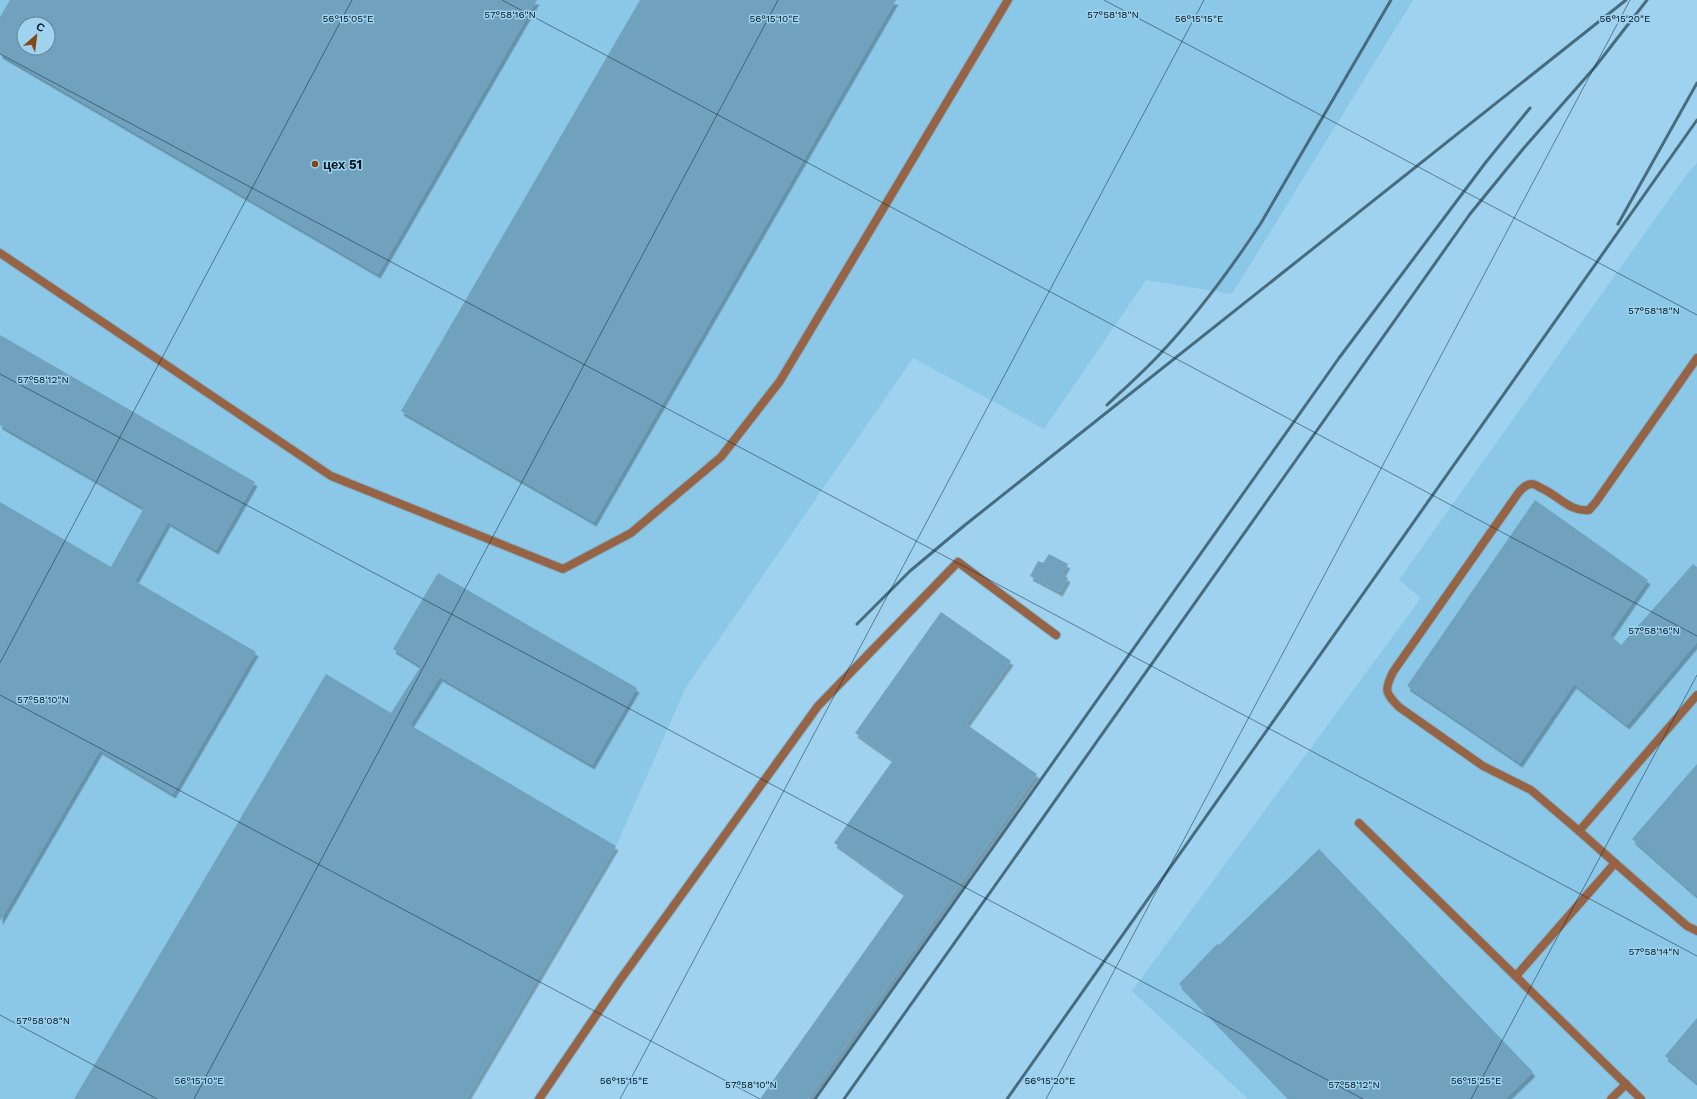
<svg xmlns="http://www.w3.org/2000/svg" width="1697" height="1099" font-family="'Work Sans',sans-serif">
  <style>
    .built { fill: #8bc7e7; fill-rule: evenodd }
    .building { fill: #6fa2bd; fill-rule: evenodd; filter: url(#shadow) }
    .lines { fill: none; stroke-linecap: round; stroke-linejoin: round }
    .lane-casing { stroke: #82b0c9; stroke-width: 10 }
    .lane { stroke: #966344; stroke-width: 8 }
    .rail { stroke: #496b7e; stroke-width: 3 }
    .ticks { fill: none; stroke: #02151f; stroke-width: 1; stroke-opacity: 0.45 }
    .poi-dot { fill: #884515; stroke: #9ed2ee; stroke-width: 1.5 }
    .labels { text-anchor: middle; dominant-baseline: central; stroke-width: 3; stroke-linejoin: round; paint-order: stroke }
    .poi-label { font-size: 13px; font-weight: bold; fill: #02151f; stroke: #9ed2ee; text-anchor: start }
    .ticks-label { font-size: 10px; text-anchor: middle; fill: #02151f; stroke: #9ed2ee; stroke-width: 3; stroke-linejoin: round; paint-order: stroke }
  </style>
  <defs>
    <filter id="shadow"><feDropShadow dx="2.5" dy="4.5" stdDeviation="0" flood-color="#0004"/></filter>
  </defs>
  <rect width="100%" height="100%" fill="#9ed2ee"/>
  <g class="built">
    <path d="M0 0H1413L1232 294 1146 280 1044 429 913 358 686 687 616 846 466 1099H0ZM24 24H48V48H24Z"/>
    <polygon points="1697,163 1697,1099 1248,1099 1132,991 1421,598 1399,580 1684,178"/>
  </g>
  <g class="building">
    <path d="M10 0H537L378 274 0 54V17ZM24 24H48V48H24Z"/>
    <polygon points="640,0 896,0 594,522 401,411"/>
    <polygon points="0,335 255,482 216,550 168,522 135,581 256,652 173,794 100,750 0,921 0,502 111,567 144,508 0,425"/>
    <polygon points="1535,500 1648,580 1610,635 1621,645 1693,564 1697,567 1697,642 1627,725 1574,684 1520,763 1407,686"/>
    <polygon points="1049,554 1068,564 1062,574 1068,578 1060,592 1030,576 1038,561 1043,563"/>
    <polygon points="438,573 637,688 592,765 440,677 410,725 616,846 466,1099 74,1099 326,674 391,713 421,666 393,649"/>
    <polygon points="941,612 1011,661 966,724 1037,774 808,1099 760,1099 905,894 834,843 893,760 855,733"/>
    <polygon points="1697,764 1697,896 1632,839"/>
    <polygon points="1319,849 1533,1072 1505,1099 1290,1099 1179,984 1217,944 1219,945"/>
    <polygon points="1697,1018 1697,1083 1665,1056"/>
  </g>
  <g class="lines">
    <defs>
      <g id="lane">
        <polyline points="0,253 331,476 563,569 631,533 721,457 780,381 1008,0"/>
        <polyline points="1359,823 1641,1099"/>
        <path d="M1579 831 1531 790 1483 766 1399 707C1385 693 1384 690 1393 672L1519 492C1523 488 1526 484 1532 484 1535 484 1539 487 1541 488 1558 495 1569 512 1589 510L1596 502 1697 358"/>
        <polyline points="1615,863 1687,926 1697,931"/>
        <polyline points="1516,976 1615,863 1579,831 1697,695"/>
        <polyline points="539,1099 620,980 818,706 958,562 1056,635"/>
        <polyline points="1611,1099 1626,1084"/>
      </g>
    </defs>
    <use href="#lane" class="lane-casing"/>
    <use href="#lane" class="lane"/>
    <g class="rail">
      <polyline points="1618,224 1697,83"/>
      <path d="M1107 405C1124 389 1142 373 1158 356 1197 315 1230 270 1261 223L1391 0"/>
      <polyline points="857,624 910,571 965,525 1626,0"/>
      <polyline points="815,1099 1339,358 1486,162 1530,108"/>
      <polyline points="844,1099 1470,214 1523,149 1595,67 1647,0"/>
      <polyline points="1007,1099 1697,120"/>
    </g>
  </g>
  <path class="ticks" d="M502 0 1697 636M1104 0 1697 315M0 54 1697 956M0 374 1363 1099M0 663 352 0M0 695 760 1099M0 1015 157 1099M194 1099 778 0M620 1099 1204 0M1046 1099 1630 0M1471 1099 1697 675"/>
  <circle class="poi-dot" cx="315" cy="164" r="4"/>
  <g class="labels">
    <g class="poi-label">
      <text x="323" y="164">цех 51</text>
    </g>
  </g>
  <g class="ticks-label">
    <text x="510" y="18">57°58'16"N</text>
    <text x="1113" y="18">57°58'18"N</text>
    <text x="348" y="22">56°15'05"E</text>
    <text x="774" y="22">56°15'10"E</text>
    <text x="1199" y="22">56°15'15"E</text>
    <text x="1625" y="22">56°15'20"E</text>
    <text x="1654" y="314">57°58'18"N</text>
    <text x="43" y="383">57°58'12"N</text>
    <text x="1654" y="634">57°58'16"N</text>
    <text x="43" y="703">57°58'10"N</text>
    <text x="1654" y="955">57°58'14"N</text>
    <text x="43" y="1024">57°58'08"N</text>
    <text x="199" y="1084">56°15'10"E</text>
    <text x="624" y="1084">56°15'15"E</text>
    <text x="1050" y="1084">56°15'20"E</text>
    <text x="1476" y="1084">56°15'25"E</text>
    <text x="751" y="1088">57°58'10"N</text>
    <text x="1354" y="1088">57°58'12"N</text>
  </g>
  <g transform="translate(36 36) rotate(28)"><circle r="19" fill="#9ed2ee" stroke="#60869b"/>
  <path d="M0-3L7 15L0 10L-7 15Z" fill="#884515"/>
  <text y="-6" font-size="11" font-weight="bold" text-anchor="middle" fill="#02151f">С</text>
  </g>
</svg>
